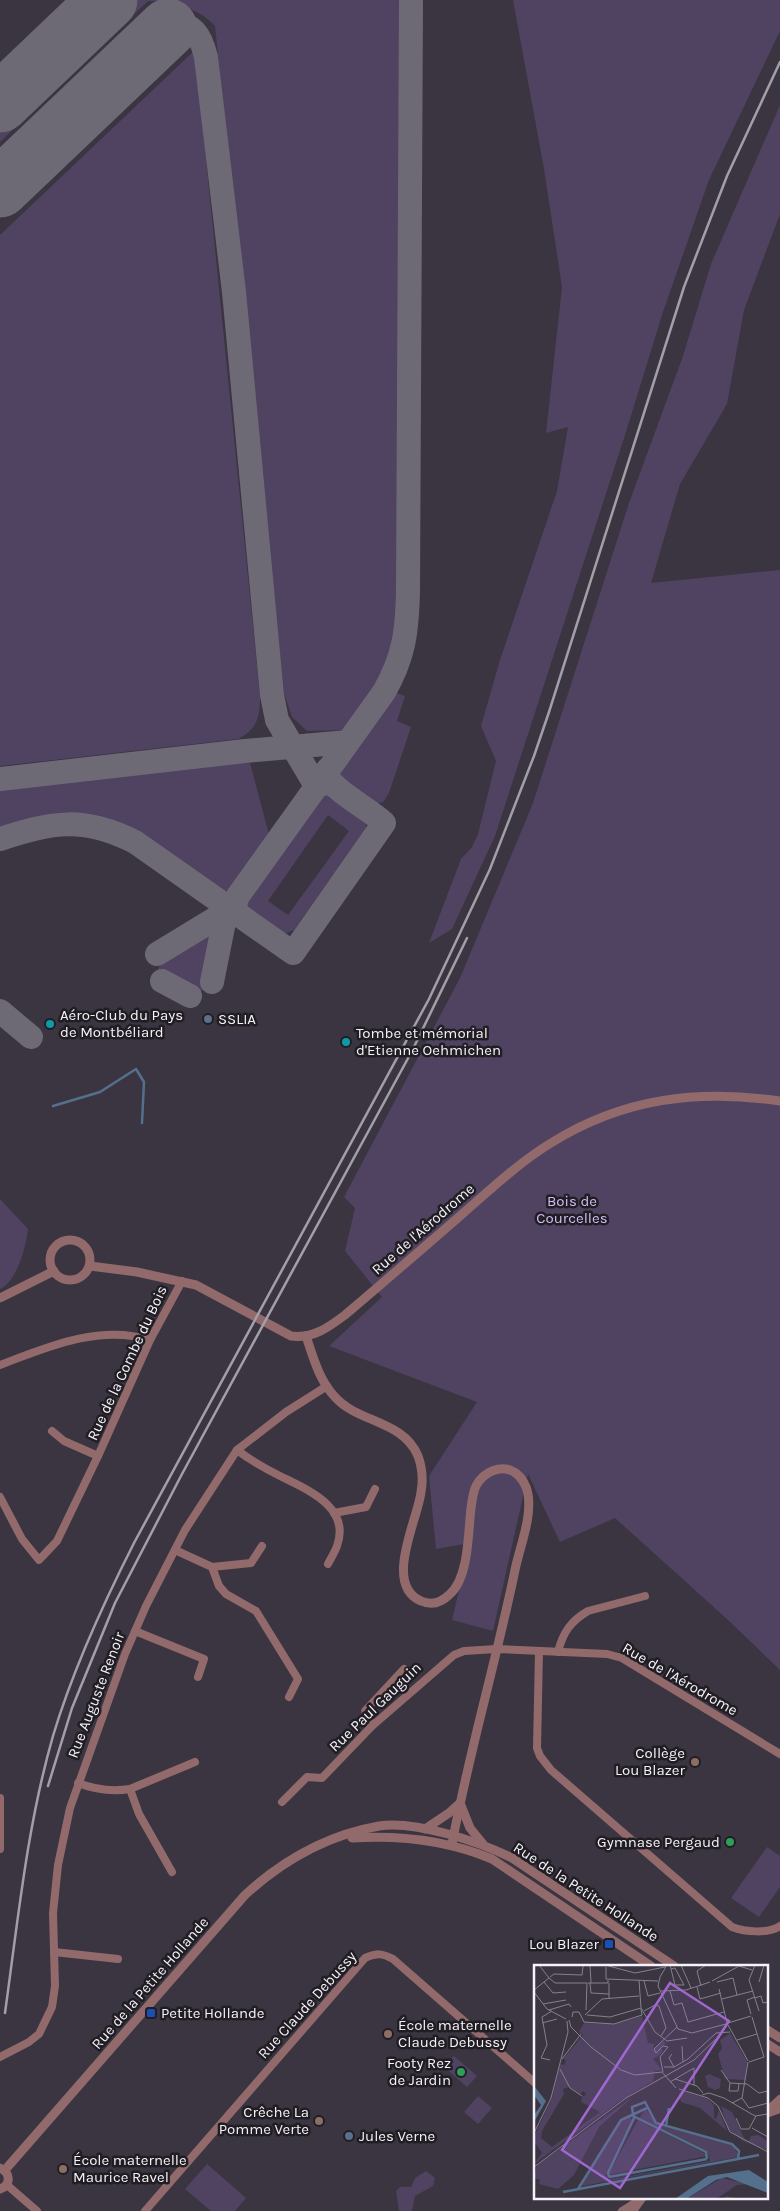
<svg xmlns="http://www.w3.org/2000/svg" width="780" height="2211" font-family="Karla,sans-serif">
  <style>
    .green { fill: #4f4361; fill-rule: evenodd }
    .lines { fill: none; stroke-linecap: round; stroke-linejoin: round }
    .stream { stroke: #54708d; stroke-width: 2.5 }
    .taxiway { stroke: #6e6a75; stroke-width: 24 }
    .runway { stroke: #6e6a75; stroke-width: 59 }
    .minor { stroke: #926a6b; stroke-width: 8 }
    .tertiary { stroke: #926a6b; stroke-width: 9 }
    .rail { stroke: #a39fa9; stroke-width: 2.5 }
    .service-dot { fill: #5c6f8a; stroke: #201e23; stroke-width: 2 }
    .culture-dot { fill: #0f9aa8; stroke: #201e23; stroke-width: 2 }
    .education-dot { fill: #8d6e63; stroke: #201e23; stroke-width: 2 }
    .leisure-dot { fill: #2e9e5b; stroke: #201e23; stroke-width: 2 }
    .transit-dot { fill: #1a4fb4; stroke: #201e23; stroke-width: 2 }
    .labels { text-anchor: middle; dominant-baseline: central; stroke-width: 5; stroke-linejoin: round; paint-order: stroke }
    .poi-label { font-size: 15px; fill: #f5f2fa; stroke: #201e23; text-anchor: start }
    .park-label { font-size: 15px; fill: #d2bcf8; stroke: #201e23 }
    .street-label { font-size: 15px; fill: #f5f2fa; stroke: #201e23 }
    .inset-river { fill: none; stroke: #54708d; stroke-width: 2.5 }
    .inset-road { fill: none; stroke: #85818b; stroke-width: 1 }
    .view { fill: #a067d1; fill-opacity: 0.15; stroke: #a067d1; stroke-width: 2.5 }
    .inset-edge { fill: none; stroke: #f5f2fa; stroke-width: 2.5 }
  </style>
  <rect width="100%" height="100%" fill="#3a3541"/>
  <g class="green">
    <path d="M128 0H403L398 635C388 676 370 697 346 730L307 731 292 717 284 693 215 26C199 8 171 1 148 1L0 142V121Z"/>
    <polygon points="513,0 780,0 780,31 709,180 663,312 625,435 495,836 452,929 429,943 461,859 472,847 478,834 496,761 481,726 500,660 557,491 568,427 546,433 562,287 544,169"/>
    <path d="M195 50 260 696C260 716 258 729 238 739L0 766V235Z"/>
    <polygon points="780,105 780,214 744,310 727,404 680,484 651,583 780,570 780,1670 727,1619 615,1518 560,1542 528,1474 493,1631 452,1620 470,1543 436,1549 429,1476 477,1402 329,1346 382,1297 345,1251 355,1208 344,1197 460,978 533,803 629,503 683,356 711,264"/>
    <polygon points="397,693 405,696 397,721 411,727 389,793 383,802 374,804 339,781 335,772 386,697"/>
    <path d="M250 763 270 838 238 885 227 893 218 892C178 863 132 821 82 816 54 813 26 823 0 832V788L198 764Z"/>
    <path d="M327 791H331C344 801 368 810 366 828L294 930 282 935 246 912 244 898 318 794ZM328 815 349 831 288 915 268 901Z"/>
    <path d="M220 925C217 941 212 992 195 995L163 979 158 971 161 960Z"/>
    <path d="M0 1199 28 1229C26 1247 17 1281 0 1289Z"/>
    <polygon points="767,1847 780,1856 780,1887 759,1917 731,1898"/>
    <polygon points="454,2056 477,2076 467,2087 444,2067"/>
    <polygon points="478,2096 492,2108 478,2124 464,2112"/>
    <polygon points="207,2164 246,2198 235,2211 211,2211 185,2189"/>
    <polygon points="426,2171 435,2178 433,2186 415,2196 412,2211 399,2211 396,2191 400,2187 411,2187 415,2178"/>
  </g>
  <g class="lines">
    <polyline class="stream" points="53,1106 100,1092 136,1069 144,1082 142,1123"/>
    <g class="taxiway">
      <path d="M168 28 175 24C195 23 202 40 206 57L234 292 272 695 277 720 316 786 325 783 330 784"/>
      <polyline points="0,779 245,751 348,742"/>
      <path d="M0 839C53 822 83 816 135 842L293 953 384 823C371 810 334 791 327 776L328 769"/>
      <path d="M237 913 235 904 238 896 384 692C404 657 407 632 408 592L411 0"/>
      <polyline points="157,954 226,912 230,907"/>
      <polyline points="162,981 190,996"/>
      <polyline points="212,982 226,912"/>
      <polyline points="0,1011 31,1037"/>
    </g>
    <g class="runway">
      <polyline points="0,103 108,0"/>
      <polyline points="0,188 168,28"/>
    </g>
    <g class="minor">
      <path d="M0 1365C47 1347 100 1324 150 1340"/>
      <polyline points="52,1431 64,1441 98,1456"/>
      <path d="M237 1450C250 1460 266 1469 280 1476 308 1490 351 1507 337 1546 335 1552 331 1558 328 1564"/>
      <polyline points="0,1497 22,1539 39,1560 57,1541 98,1456 150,1340 182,1281"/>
      <polyline points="334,1513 366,1507 375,1489"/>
      <polyline points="175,1550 212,1567 219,1586 226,1594 256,1611 298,1679 289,1697"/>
      <polyline points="212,1567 251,1563 262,1546"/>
      <polyline points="135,1631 204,1659 198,1677"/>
      <path d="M539 1651 537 1748 540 1756 551 1770 732 1927C745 1932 768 1934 780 1926"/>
      <path d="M558 1652C563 1632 571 1621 588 1611L645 1596"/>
      <polyline points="372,1726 365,1711 404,1669"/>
      <path d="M78 1783C96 1790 111 1792 130 1789L195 1762"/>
      <polyline points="130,1789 139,1814 172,1872"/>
      <polyline points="0,1798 0,1849"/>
      <polyline points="282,1802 307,1777 322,1778 372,1726 454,1655 464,1651 497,1649 607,1654 622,1658 780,1754"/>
      <polyline points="54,1952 118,1959"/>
      <polyline points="0,2057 29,2042 39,2034 52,2007 55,1986 53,1913 58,1865 70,1808 125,1654 146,1606 185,1530 237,1450 286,1412 327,1386"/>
      <polyline points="766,2112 780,2099"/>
      <polyline points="766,2114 780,2109"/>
      <polyline points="7,2185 37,2211"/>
      <path d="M145 2211 365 1958C377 1953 382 1953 393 1959L535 2083"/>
      <polyline points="622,2211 644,2197"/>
      <polyline points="633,2211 641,2200"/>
    </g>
    <g class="tertiary">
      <circle cx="70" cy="1260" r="20"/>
      <path d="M90 1266 137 1272 196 1285 291 1336C313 1339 329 1327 345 1315 384 1282 422 1249 460 1216 489 1191 518 1163 551 1143 623 1098 698 1089 780 1101"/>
      <polyline points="0,1298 54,1271"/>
      <path d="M306 1336C313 1357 319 1380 335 1397 358 1423 403 1420 418 1456 422 1467 423 1481 421 1492 418 1519 383 1585 421 1601 432 1606 442 1602 450 1594 469 1577 468 1533 471 1508 472 1501 473 1492 476 1486 483 1472 501 1464 514 1472 521 1476 527 1486 528 1494 532 1518 520 1546 515 1570 496 1662 469 1752 452 1844"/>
      <polyline points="425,1829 449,1813 460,1803 470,1828 483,1844"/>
      <path d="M352 1838C400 1835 447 1840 492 1859L651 1966"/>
      <polyline points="766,2029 780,2038"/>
      <polyline points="766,2043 780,2052"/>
      <path d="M5 2170 245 1895C283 1860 328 1835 379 1826 415 1820 480 1842 512 1858L674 1966"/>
      <path d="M0 2189C11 2185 11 2173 0 2168"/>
    </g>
    <g class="rail">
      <polyline points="48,1786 72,1708 115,1603 182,1474 412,1051 467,938"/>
      <path d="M5 2013C18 1920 27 1826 53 1736 73 1669 102 1606 134 1543L429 999 490 869 534 756 549 712 684 287 727 176 780 62"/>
    </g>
  </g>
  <g class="service-dot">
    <circle cx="208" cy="1019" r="5"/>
    <circle cx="349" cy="2136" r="5"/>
  </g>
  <g class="culture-dot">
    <circle cx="50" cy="1024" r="5"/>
    <circle cx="346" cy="1042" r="5"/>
  </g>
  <g class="education-dot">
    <circle cx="695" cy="1762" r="5"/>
    <circle cx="388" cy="2034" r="5"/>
    <circle cx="319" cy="2121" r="5"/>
    <circle cx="63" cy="2169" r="5"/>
  </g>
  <g class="leisure-dot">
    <circle cx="730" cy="1842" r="5"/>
    <circle cx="461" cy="2072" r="5"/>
  </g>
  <g class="transit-dot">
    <rect x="604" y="1939" width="10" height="10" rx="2.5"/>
    <rect x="146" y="2008" width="10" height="10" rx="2.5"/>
  </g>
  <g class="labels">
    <g class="poi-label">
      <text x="60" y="1015">Aéro-Club du Pays<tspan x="60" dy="17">de Montbéliard</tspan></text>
      <text x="218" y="1019">SSLIA</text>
      <text x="356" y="1033">Tombe et mémorial<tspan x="356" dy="17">d'Etienne Oehmichen</tspan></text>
      <text x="685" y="1753" text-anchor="end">Collège<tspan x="685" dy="17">Lou Blazer</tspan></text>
      <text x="720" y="1842" text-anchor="end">Gymnase Pergaud</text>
      <text x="599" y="1944" text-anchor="end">Lou Blazer</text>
      <text x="161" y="2013">Petite Hollande</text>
      <text x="398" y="2025">École maternelle<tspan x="398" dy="17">Claude Debussy</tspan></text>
      <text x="451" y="2063" text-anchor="end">Footy Rez<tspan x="451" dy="17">de Jardin</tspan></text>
      <text x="309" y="2112" text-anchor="end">Crêche La<tspan x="309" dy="17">Pomme Verte</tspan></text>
      <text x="359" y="2136">Jules Verne</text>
      <text x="73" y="2160">École maternelle<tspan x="73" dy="17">Maurice Ravel</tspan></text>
    </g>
    <g class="park-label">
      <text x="572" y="1201">Bois de<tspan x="572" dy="17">Courcelles</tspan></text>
    </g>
    <g class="street-label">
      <text transform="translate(423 1229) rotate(-41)">Rue de l'Aérodrome</text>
      <text transform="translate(127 1363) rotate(-65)">Rue de la Combe du Bois</text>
      <text transform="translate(680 1679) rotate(30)">Rue de l'Aérodrome</text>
      <text transform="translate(96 1695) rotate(-69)">Rue Auguste Renoir</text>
      <text transform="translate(375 1707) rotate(-44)">Rue Paul Gauguin</text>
      <text transform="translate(586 1892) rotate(33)">Rue de la Petite Hollande</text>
      <text transform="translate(150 1983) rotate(-49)">Rue de la Petite Hollande</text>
      <text transform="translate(307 2005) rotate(-48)">Rue Claude Debussy</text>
    </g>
  </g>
  <g transform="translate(534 1965)">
    <rect width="234" height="234" fill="#3a3541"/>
    <path d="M108 51 114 78 120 79 119 85 129 76 132 78 127 83 129 85 126 90 119 94 128 105 121 106 119 116 86 136 0 199 8 188 0 176 2 167 18 133 26 99 30 100 32 95 29 94 49 70 45 67 50 58 81 59ZM35 122 46 129 50 126 52 130 48 131 47 137 66 147 18 182 7 173 8 166 30 129 29 124ZM196 68 213 96 211 115 191 114 184 89 188 83 186 75ZM175 109 187 114 186 123 181 125 174 122 171 111ZM149 125 174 134 180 140V153L182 154 185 145 193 166 166 143 147 137 145 129ZM100 131 65 162 40 210 24 224 5 219 6 215 0 213 3 200ZM187 141 198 147 211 175 215 176 217 171 225 170 234 177V185L209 176 194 164ZM112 144 123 159 199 180 205 192 48 221 49 214 87 157 96 151 99 157 72 210 75 215 176 196 173 187 105 153ZM104 155 172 189 173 191 74 210ZM188 213 214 219 203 220 182 234H152Z" fill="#4f4361" fill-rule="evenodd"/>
    <path d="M0 121 12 136 0 157V150L7 140 0 130ZM215 205 234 217V228L193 212 182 215 152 234H141L174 211Z" fill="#54708d"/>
    <path class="inset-river" d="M99 149 98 142 111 137 122 158 198 179 205 186 204 194M97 150 172 187 173 194M132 161 135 143M75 212 74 208 101 151M75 212 173 194M44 224 87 155 113 143M29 227 225 190"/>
    <path class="inset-road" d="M56 0 57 18M71 0 101 8 131 2M133 0 126 12 124 21 144 64 158 68 192 59M136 0 141 20H150M147 0 157 23M221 0 215 15 225 46M72 2V14L124 16M137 4 141 3 150 20M16 12 20 9 48 10 49 1M15 13 21 18H53L52 45M105 15 107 43 121 67 133 76 153 73M110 16 114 31 126 28M178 16 205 1 218 5M10 17 19 28 32 27M183 17 199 13 203 30M225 17 230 0M54 18H74V15M56 18 57 28 75 29M167 21 163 6 172 0M163 22 166 34 187 28M185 24 193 58M0 25 15 13 5 0M127 26 152 25 176 17M136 26 140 40 148 38 154 57 190 47M0 27 13 44 32 54M221 33 227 31 229 38 234 37M75 34V18M188 34 219 26M9 39 32 35M15 45 35 39 37 42M110 46 121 40 125 41 132 63 127 71M217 49 213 35 221 32M51 50 68 34 105 31M53 50 76 52 107 43M38 52 39 47H45L50 57 80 59 108 50 107 44M35 55 37 62 57 82 87 105 101 110 128 107 142 123M8 58 23 54M194 58 217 51M194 60 214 96M203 75 223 69M148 81 149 97M174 88 188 68M138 89 135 93 140 102M28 94 47 69M16 95 7 93 13 80 8 52 18 46M215 97 230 92 218 52M130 102H140L154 94 182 68 196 67M26 104 36 123 48 131M187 105 196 118 213 119 225 128 234 126M129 107 126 92 134 82 129 81 122 88 120 84 143 62M141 114 163 121 169 128M136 117 160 103V120M196 118 195 126H204L205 119M145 124 174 133 184 141 196 167 234 187M168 130 175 128 190 133 221 151 234 149M208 133 215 143 234 138M198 138 208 133 214 97M202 153 207 164H215L222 151M218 163 234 172M0 168 17 133 34 67 33 56M0 202 92 133 160 95 185 71M191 233 213 234"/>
    <path class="view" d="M136 18 195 56 86 223 28 185Z"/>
    <rect width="234" height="234" class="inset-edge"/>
  </g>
</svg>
